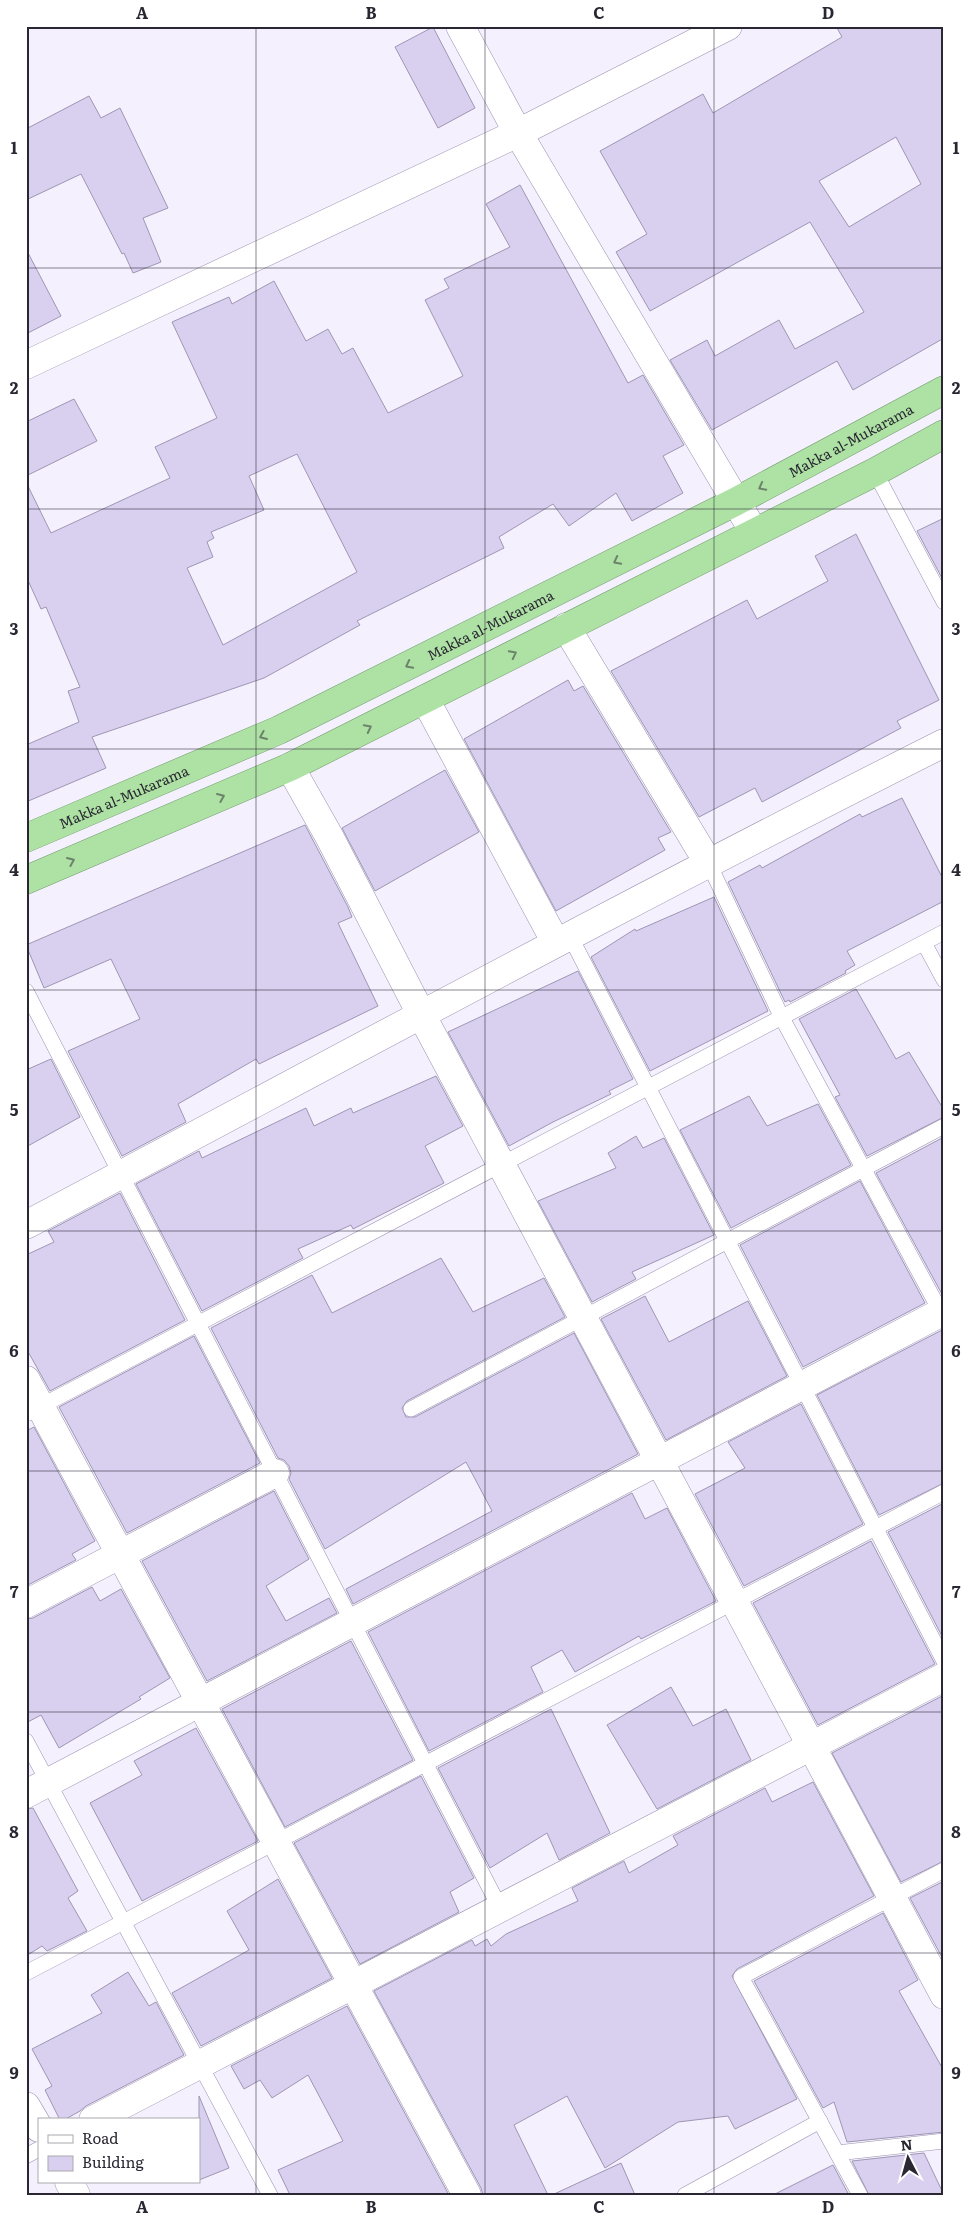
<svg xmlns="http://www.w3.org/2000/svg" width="970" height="2221" font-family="Literata,serif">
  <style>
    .building { fill: #d9cfef; stroke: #9f96b4; fill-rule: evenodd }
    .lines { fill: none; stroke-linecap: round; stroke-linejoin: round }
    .service-casing { stroke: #9b92b0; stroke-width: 16 }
    .minor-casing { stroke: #9b92b0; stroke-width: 29 }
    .tertiary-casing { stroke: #9b92b0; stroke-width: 29 }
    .trunk-casing { stroke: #729b6e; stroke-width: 29 }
    .service { stroke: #fff; stroke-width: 15 }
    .minor { stroke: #fff; stroke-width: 28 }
    .tertiary { stroke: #fff; stroke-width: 28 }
    .trunk { stroke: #aee2a4; stroke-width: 28 }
    .oneway { stroke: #6c846c }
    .grid { fill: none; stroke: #2a2733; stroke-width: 1; stroke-opacity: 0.55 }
    .labels { text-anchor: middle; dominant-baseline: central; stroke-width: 4; stroke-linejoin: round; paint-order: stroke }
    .street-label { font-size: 14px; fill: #2a2733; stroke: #fff }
    .neatline { fill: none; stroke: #2a2733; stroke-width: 2 }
    .grid-label { font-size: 16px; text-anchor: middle; font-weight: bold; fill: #2a2733 }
  </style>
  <rect width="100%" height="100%" fill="#f4f0fd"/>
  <g class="building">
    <path d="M836 26H944V338L853 390 837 361 712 430 670 360 707 340 715 356 779 320 795 349 864 312 810 222 650 311 616 252 647 234 600 151 703 94 713 113 842 37ZM896 137 921 184 849 227 819 181Z"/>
    <polygon points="433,27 475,108 438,128 395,47"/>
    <polygon points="89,96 101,118 120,108 168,208 143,218 161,262 133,273 124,253 122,254 81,174 26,200 26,129"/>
    <path d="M520 185 628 383 643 375 684 445 663 456 683 493 632 521 616 493 569 526 553 504 499 537 504 548 357 621 360 625 264 678 92 737 106 768 26 802V745L79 722 68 691 80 687 46 607 41 609 26 576V482L51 533 170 478 155 447 217 418 172 322 229 297 232 304 274 281 306 341 328 329 342 354 353 348 388 413 463 376 425 300 449 288 444 279 510 247 486 204ZM297 454 357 572 223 645 187 568 213 557 207 542 214 538 211 532 264 510 249 476Z"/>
    <polygon points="26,249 61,316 26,334"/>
    <polygon points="74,399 97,441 26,476 26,422"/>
    <polygon points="944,518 944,582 917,531"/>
    <polygon points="856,534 939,700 897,721 901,728 762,802 755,788 699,817 611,671 747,600 757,619 828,581 815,556"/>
    <polygon points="568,680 574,691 583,686 671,832 658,838 665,850 556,911 464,739"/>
    <polygon points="445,770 479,832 375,891 342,828"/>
    <polygon points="902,798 944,881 944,901 847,951 855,965 845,971 846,973 790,1002 789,1000 785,1002 728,882 760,865 762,868 860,814 862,817"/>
    <polygon points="305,825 348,907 352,917 338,923 378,1006 259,1064 256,1059 178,1104 186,1122 122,1156 68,1051 140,1019 111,959 44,988 26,945"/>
    <polygon points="714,897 768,1011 650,1071 591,957 635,929 636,931"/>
    <polygon points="578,971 633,1079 609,1091 611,1094 553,1122 509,1146 448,1032"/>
    <polygon points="856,989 896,1059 909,1052 944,1110 944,1117 867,1156 835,1097 840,1095 799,1019"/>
    <polygon points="51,1059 80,1117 26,1147 26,1070"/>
    <polygon points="436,1076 463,1126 425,1146 444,1183 353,1229 351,1225 298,1249 303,1258 202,1311 136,1184 199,1151 202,1158 306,1108 314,1126 351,1108 353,1113"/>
    <polygon points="749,1096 767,1126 818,1104 851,1165 731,1228 680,1130"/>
    <polygon points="636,1136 643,1148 664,1138 714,1235 632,1272 636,1279 592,1302 538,1201 616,1168 608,1153"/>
    <polygon points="944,1137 944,1296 943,1296 876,1173"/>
    <polygon points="860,1181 925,1303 803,1367 740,1245"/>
    <polygon points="120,1193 185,1320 50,1391 26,1348 26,1255 54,1242 48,1231"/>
    <polygon points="441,1258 473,1312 544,1278 565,1317 407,1401 402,1408 406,1417 415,1417 574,1333 638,1454 353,1604 346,1589 492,1511 466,1462 325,1549 289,1479 291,1473 289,1466 284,1460 278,1458 211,1328 312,1275 332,1313"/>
    <polygon points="645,1296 669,1342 748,1301 787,1376 666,1440 601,1319"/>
    <polygon points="944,1329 944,1483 879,1515 817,1395"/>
    <polygon points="194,1336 260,1463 127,1533 59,1407"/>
    <polygon points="801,1404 863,1524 744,1586 695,1494 745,1468 728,1442"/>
    <polygon points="34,1427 95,1541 72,1554 76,1560 26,1586 26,1431"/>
    <polygon points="274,1491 309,1559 266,1586 286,1621 329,1598 337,1613 207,1681 142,1561"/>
    <polygon points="632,1493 645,1519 667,1508 716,1601 641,1639 639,1636 575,1672 562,1650 531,1667 543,1692 429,1751 368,1632"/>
    <polygon points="944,1503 944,1640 888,1532"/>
    <polygon points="871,1541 935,1664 818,1725 753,1603"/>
    <polygon points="92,1587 100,1601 121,1589 170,1678 139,1697 141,1699 59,1748 41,1715 26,1723 26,1619 33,1618"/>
    <polygon points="351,1641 413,1760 285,1827 222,1709"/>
    <polygon points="671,1687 693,1726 726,1709 751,1760 657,1809 607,1725"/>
    <polygon points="944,1695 944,1861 901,1882 832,1753"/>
    <polygon points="551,1709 610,1833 559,1860 547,1833 490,1868 438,1768"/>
    <polygon points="196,1728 258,1841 142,1901 90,1803 142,1775 134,1761"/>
    <polygon points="421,1776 474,1878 450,1892 459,1912 360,1964 294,1843"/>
    <polygon points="813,1782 874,1896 737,1969 732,1976 797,2099 735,2129 728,2116 678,2122 605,2168 567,2096 514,2125 548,2195 483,2195 481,2188 374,1991 472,1940 475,1946 487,1939 491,1946 506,1934 578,1901 572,1888 624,1861 629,1873 678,1845 673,1836 765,1788 772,1802"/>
    <polygon points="33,1808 78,1891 68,1898 87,1931 47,1951 42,1946 26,1956 26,1809"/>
    <polygon points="278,1879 332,1978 201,2046 172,1993 249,1950 227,1911"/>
    <polygon points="944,1881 944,1961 910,1898"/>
    <polygon points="883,1913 918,1980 899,1991 944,2071 944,2132 847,2142 834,2102 823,2108 754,1981"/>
    <polygon points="128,1972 149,2006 156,2002 184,2055 86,2106 80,2111 64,2120 60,2120 45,2090 52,2086 32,2049 102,2013 91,1995"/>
    <polygon points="347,2006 449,2195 290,2195 278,2170 343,2141 308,2075 272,2098 260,2080 244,2089 231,2066"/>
    <polygon points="199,2096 229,2168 199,2180"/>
    <polygon points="924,2153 944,2195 869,2195 852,2161"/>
    <polygon points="621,2163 635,2195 552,2195"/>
    <polygon points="833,2165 849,2195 773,2195"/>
  </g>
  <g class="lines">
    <defs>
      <g id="service">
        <polyline points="875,472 944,602"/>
        <polyline points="709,864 782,1018 944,1318"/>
        <polyline points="570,936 944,1661"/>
        <polyline points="924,943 944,980"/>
        <polyline points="26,991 500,1908"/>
        <polyline points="411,1409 944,1126"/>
        <polyline points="26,1414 944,932"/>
        <polyline points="26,1741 270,2195"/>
        <polyline points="26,1973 944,1492"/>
        <polyline points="837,2153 944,2141"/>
        <polyline points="26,2156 39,2149"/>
        <polyline points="685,2195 820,2121"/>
        <polyline points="860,2195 741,1977 944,1870"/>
      </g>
      <g id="minor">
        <polyline points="460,26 518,133 754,532"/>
        <polyline points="26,365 518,133 728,26"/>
        <polyline points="566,627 709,864"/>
        <polyline points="425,699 556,943"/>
        <polyline points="290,767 329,836 421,1014 944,1995"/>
        <path d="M26 1225C332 1063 635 898 944 743"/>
        <polyline points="26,1380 467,2195"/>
        <polyline points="26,1604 275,1473"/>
        <polyline points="26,1794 944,1311"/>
        <polyline points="93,2120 944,1677"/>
      </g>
      <g id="tertiary">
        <polyline points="26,2106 39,2128"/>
        <polyline points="69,2182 76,2195"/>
      </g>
      <g id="trunk">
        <path id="s1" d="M26 838 279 730 735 502 944 390"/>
        <polyline points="26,880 290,767 875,472 944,434"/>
      </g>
    </defs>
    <use href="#service" class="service-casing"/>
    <use href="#minor" class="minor-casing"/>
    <use href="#tertiary" class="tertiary-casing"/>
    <use href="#trunk" class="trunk-casing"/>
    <use href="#service" class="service"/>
    <use href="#minor" class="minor"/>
    <use href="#tertiary" class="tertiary"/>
    <use href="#trunk" class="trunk"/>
  </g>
  <defs><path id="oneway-chevron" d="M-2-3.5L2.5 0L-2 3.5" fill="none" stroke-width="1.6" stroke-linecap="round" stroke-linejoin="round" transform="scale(1.25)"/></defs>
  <g class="oneway">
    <use href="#oneway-chevron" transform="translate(762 487) rotate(152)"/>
    <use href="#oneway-chevron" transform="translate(617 561) rotate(153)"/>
    <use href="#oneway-chevron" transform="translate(513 654) rotate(-27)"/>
    <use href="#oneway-chevron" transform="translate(409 665) rotate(153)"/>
    <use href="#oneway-chevron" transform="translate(368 728) rotate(-27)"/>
    <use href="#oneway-chevron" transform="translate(263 736) rotate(157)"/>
    <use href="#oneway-chevron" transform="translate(221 797) rotate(-23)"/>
    <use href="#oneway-chevron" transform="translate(71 861) rotate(-23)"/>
  </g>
  <path class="grid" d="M256 26V2195M485 26V2195M714 26V2195M26 268H944M26 509H944M26 749H944M26 990H944M26 1231H944M26 1471H944M26 1712H944M26 1953H944"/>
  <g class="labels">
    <g class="street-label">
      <text stroke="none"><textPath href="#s1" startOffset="916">Makka al-Mukarama</textPath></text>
      <text stroke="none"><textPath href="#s1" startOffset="511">Makka al-Mukarama</textPath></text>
      <text stroke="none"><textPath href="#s1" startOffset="106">Makka al-Mukarama</textPath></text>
    </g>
  </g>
  <rect width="970" height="2221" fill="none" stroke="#ffffff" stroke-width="55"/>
  <rect x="38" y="2118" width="162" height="65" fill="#ffffff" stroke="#aaa9ad"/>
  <rect x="48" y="2135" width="25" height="8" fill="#ffffff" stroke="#aaa9ad"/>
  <text x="82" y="2144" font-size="15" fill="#2a2733">Road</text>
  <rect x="48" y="2156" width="25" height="15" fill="#d9cfef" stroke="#aaa9ad"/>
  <text x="82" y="2168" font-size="15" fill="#2a2733">Building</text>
  <g transform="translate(908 2158) rotate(354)" stroke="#ffffff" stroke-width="4" paint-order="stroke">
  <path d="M0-4L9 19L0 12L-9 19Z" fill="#2a2733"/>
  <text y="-8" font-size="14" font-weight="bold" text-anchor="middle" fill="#2a2733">N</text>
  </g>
  <rect x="28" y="28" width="914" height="2166" class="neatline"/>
  <g class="grid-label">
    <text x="142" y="19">A</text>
    <text x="371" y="19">B</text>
    <text x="599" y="19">C</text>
    <text x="828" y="19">D</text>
    <text x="14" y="154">1</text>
    <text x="956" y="154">1</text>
    <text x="14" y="394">2</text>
    <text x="956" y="394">2</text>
    <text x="14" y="635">3</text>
    <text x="956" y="635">3</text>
    <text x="14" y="876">4</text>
    <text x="956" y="876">4</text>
    <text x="14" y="1116">5</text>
    <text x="956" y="1116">5</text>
    <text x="14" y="1357">6</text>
    <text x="956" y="1357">6</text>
    <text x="14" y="1598">7</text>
    <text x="956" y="1598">7</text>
    <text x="14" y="1838">8</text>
    <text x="956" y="1838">8</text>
    <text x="14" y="2079">9</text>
    <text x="956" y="2079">9</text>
    <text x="142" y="2213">A</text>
    <text x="371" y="2213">B</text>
    <text x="599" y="2213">C</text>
    <text x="828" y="2213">D</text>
  </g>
</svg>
